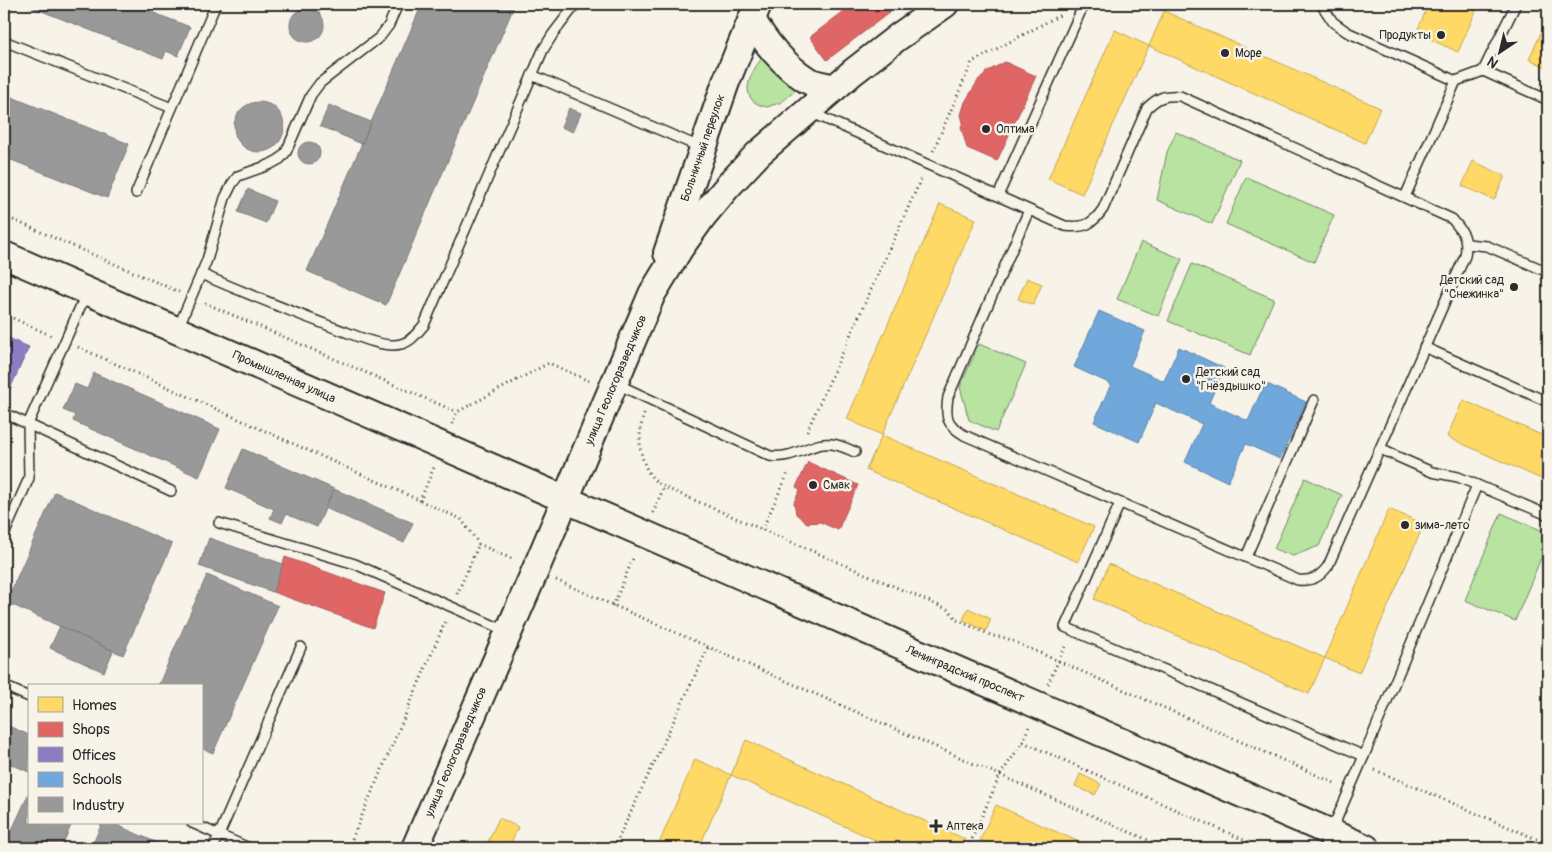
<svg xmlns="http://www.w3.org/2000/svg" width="1552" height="852" font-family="Pangolin,sans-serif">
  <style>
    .green { fill: #b9e3a0; stroke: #728766 }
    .homes { fill: #ffd966; stroke: #bfa554 }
    .shops { fill: #e06666; stroke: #aa5454 }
    .offices { fill: #8e7cc3; stroke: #706495 }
    .schools { fill: #6fa8dc; stroke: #5b82a7 }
    .industry { fill: #999; stroke: #787878 }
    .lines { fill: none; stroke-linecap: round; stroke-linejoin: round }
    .lane-casing { stroke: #2b2b2b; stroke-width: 12 }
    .secondary-casing { stroke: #2b2b2b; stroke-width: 30 }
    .path { stroke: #2b2b2b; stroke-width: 3; stroke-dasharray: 1 4; stroke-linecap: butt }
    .lane { stroke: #f7f3e8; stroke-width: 9 }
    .secondary { stroke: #f7f3e8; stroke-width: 26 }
    .poi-dot { fill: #2b2b2b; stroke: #f7f3e8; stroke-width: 2 }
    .labels { text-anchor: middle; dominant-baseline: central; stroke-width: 5; stroke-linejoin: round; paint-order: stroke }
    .poi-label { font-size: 12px; fill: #2b2b2b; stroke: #f7f3e8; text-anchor: start }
    .street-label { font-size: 12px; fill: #2b2b2b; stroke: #f7f3e8 }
  </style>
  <rect width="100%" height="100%" fill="#f7f3e8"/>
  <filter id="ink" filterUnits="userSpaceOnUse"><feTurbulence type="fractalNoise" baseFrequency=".02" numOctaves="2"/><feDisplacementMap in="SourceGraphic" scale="10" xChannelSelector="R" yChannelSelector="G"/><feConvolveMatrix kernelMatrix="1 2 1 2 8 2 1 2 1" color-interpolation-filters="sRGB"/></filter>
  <g filter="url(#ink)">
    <g class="green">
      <path d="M765 55 798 88 782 102 767 107C735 101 750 71 765 55Z"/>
      <polygon points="1176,132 1240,160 1212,224 1157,200 1167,152"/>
      <polygon points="1246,177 1334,215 1314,262 1226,224"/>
      <polygon points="1141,242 1182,259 1158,316 1117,299"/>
      <polygon points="1192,264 1274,299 1250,355 1168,321"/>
      <polygon points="979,344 1026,364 996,432 969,420 960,387"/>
      <polygon points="1305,478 1342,495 1319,546 1293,556 1274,549"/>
      <polygon points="1501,513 1548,533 1548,541 1515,621 1465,600"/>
    </g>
    <g class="homes">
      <polygon points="1429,4 1479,4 1458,52 1416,33"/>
      <polygon points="1164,11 1380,108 1365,143 1149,46"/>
      <polygon points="1546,22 1548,23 1548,68 1529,59"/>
      <polygon points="1115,30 1149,46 1082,194 1048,179"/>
      <polygon points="1473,161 1505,176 1494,200 1462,186"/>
      <polygon points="940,204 976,219 882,435 847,419"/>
      <polygon points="1027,278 1042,284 1033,305 1018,299"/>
      <polygon points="1463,400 1548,438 1548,482 1447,437"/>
      <polygon points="882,435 1094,527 1078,562 866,470"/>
      <polygon points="1389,509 1424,524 1359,673 1325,658"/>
      <polygon points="1109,564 1325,658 1309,694 1094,599"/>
      <polygon points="968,608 991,619 986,631 963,620"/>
      <polygon points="746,740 965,839 960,848 893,848 731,775"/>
      <polygon points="695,759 731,775 699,848 657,848"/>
      <polygon points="1080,774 1101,784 1095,795 1075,786"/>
      <polygon points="996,805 1093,848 1000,848 980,840"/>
      <polygon points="499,818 518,827 509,848 485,848"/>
    </g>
    <g class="shops">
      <polygon points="853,4 883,4 890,12 827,60 810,37"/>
      <polygon points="883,4 898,4 889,11"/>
      <polygon points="1005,62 1036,76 997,161 967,148 961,127 963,122 961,115 965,102 979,79 984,76 986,72"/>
      <polygon points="808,462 858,485 838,530 820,522 807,523 796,514 794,502 800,490 796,487"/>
      <polygon points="285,557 385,593 373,628 273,592"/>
    </g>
    <polygon class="offices" points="4,336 29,347 10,389 4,386"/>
    <polygon class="schools" points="1099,311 1145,331 1130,366 1164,381 1179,347 1224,368 1209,403 1248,421 1265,383 1306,402 1280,459 1246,444 1228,482 1185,462 1202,424 1156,403 1139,442 1094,422 1111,384 1074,367"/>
    <g class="industry">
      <polygon points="24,4 131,4 190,27 178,56 166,51 163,59"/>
      <polygon points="422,4 515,4 386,305 307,271"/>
      <circle cx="307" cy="25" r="17"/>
      <polygon points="4,94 129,144 107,198 4,157"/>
      <circle cx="259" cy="127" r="25"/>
      <polygon points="329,105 371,122 362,144 320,126"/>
      <polygon points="569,108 581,113 573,132 561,127"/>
      <circle cx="309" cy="153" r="11"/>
      <polygon points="248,189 275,201 266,223 238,212"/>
      <polygon points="94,373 220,429 199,477 73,421 75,415 63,410 75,384 87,389"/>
      <polygon points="243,449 334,489 317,527 286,514 282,523 270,518 274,509 226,488"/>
      <polygon points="334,489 413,523 404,543 325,508"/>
      <polygon points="55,492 172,544 123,655 6,602"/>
      <polygon points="209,538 283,564 273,592 199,566"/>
      <polygon points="207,575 278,606 213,753 201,748 201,686 158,686"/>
      <polygon points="60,626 113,651 104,672 50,648"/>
      <polygon points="4,724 29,735 29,772 4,761"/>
      <polygon points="29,793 29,823 72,823 61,848 24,848 7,841"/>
      <polygon points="102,823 112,823 169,848 91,848"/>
    </g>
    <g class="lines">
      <defs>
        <g id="lane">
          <polyline points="1321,4 1333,22 1347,32 1456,81"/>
          <polyline points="4,41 172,108"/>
          <polyline points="1483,71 1548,100"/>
          <polyline points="532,75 702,148"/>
          <path d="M810 112 1065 226C1084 228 1092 225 1103 209L1147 108C1158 97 1165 95 1180 96L1452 219C1464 233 1468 238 1465 256L1328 566C1319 578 1312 581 1298 580L964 435C946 424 945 417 948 397L1029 210"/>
          <polyline points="136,193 216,4"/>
          <polyline points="998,196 1084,4"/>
          <polyline points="1405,197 1456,81 1483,71 1516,4"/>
          <polyline points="1467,244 1487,246 1548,272"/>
          <path d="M201 274C245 293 290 311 335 328 353 334 383 349 401 344 411 342 418 332 424 325L543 50 553 34 576 4"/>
          <polyline points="178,328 207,260 225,198 232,184 238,176 269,165 280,159 286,152 311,95 320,83 380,37 389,25 398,4"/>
          <polyline points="1424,347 1548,402"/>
          <path d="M617 384 770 456C794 460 812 441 832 444 840 445 848 449 855 452"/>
          <polyline points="4,413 171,491"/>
          <polyline points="1380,449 1432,472 1458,477 1548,515"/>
          <polyline points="1120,503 1065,627 1364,756 1324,848"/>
          <polyline points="219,523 355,564 506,631"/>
          <polyline points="4,535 29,478 28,424 86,294"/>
          <polyline points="1246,557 1314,400"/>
          <polyline points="4,686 29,697"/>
          <polyline points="1364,756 1477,485"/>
          <polyline points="192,823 219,835 213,848"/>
          <polyline points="249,848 219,835 301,647"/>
        </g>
        <g id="secondary">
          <path d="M752 19C764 42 785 66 807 80 816 85 825 85 834 88"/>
          <polyline points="667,253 726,82 758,4"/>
          <polyline points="4,255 1366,848"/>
          <polyline points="415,848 535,571 652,294 680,248 703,216 728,186 758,154 853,72 898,37 945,4"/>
        </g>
      </defs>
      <use href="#lane" class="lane-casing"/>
      <use href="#secondary" class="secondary-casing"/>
      <g class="path">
        <polyline points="933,151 972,62 1062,14"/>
        <polyline points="4,216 179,292"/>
        <polyline points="205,303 457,412"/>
        <polyline points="4,314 52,336"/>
        <polyline points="78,347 461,519 479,544 514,560"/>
        <path d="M644 414C638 433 638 455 649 473 652 479 659 483 664 487L949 610 957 620 993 636 1006 638 1337 784"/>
        <polyline points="452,424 457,412 549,363 589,381"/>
        <polyline points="807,431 922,177"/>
        <polyline points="420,501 434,467"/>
        <polyline points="653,513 664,487"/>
        <polyline points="762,530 789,471"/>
        <polyline points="556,580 1166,848"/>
        <polyline points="457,594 479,544"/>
        <polyline points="613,606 634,556"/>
        <polyline points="1048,684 1066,644"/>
        <polyline points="1023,742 1262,848"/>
        <polyline points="1375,770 1548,844"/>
        <polyline points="348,848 446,620"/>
        <polyline points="614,848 708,648"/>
        <polyline points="968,848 1000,775 1023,742 1029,726"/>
      </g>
      <use href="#lane" class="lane"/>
      <use href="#secondary" class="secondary"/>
    </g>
  </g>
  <g class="poi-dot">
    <circle cx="1441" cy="35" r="5"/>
    <circle cx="1225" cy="53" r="5"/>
    <circle cx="986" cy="129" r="5"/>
    <circle cx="1514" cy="287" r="5"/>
    <circle cx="1186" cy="379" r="5"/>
    <circle cx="813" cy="485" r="5"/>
    <circle cx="1405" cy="525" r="5"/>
    <path d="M933.5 818.5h5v5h5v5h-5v5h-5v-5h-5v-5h5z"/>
  </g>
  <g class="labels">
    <g class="poi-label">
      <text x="1431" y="35" text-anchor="end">Продукты</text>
      <text x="1235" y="53">Море</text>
      <text x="996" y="129">Оптима</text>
      <text x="1504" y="280" text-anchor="end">Детский сад<tspan x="1504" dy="14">"Снежинка"</tspan></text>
      <text x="1196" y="372">Детский сад<tspan x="1196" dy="14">"Гнёздышко"</tspan></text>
      <text x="823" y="485">Смак</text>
      <text x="1415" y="525">зима-лето</text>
      <text x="946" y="826">Аптека</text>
    </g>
    <g class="street-label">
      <text transform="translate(703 148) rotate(-71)">Больничный переулок</text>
      <text transform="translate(284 377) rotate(24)">Промышленная улица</text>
      <text transform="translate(616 380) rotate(-67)">улица Геологоразведчиков</text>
      <text transform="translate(965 674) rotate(23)">Ленинградский проспект</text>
      <text transform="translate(456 752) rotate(-67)">улица Геологоразведчиков</text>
    </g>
  </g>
  <rect width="1552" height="852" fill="none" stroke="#f7f3e8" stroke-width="20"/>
  <rect x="10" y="10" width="1532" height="832" fill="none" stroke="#2b2b2b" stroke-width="2" filter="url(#ink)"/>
  <rect x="28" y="684" width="175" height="140" fill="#f7f3e8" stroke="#a5a39c"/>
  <rect x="38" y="697" width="25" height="15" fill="#ffd966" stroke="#a5a39c"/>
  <text x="72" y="710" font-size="15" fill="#2b2b2b">Homes</text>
  <rect x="38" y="722" width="25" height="15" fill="#e06666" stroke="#a5a39c"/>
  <text x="72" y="734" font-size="15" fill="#2b2b2b">Shops</text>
  <rect x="38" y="747" width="25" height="15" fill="#8e7cc3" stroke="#a5a39c"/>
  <text x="72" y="760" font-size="15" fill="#2b2b2b">Offices</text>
  <rect x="38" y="772" width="25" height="15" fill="#6fa8dc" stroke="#a5a39c"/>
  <text x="72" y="784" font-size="15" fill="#2b2b2b">Schools</text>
  <rect x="38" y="797" width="25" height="15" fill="#999999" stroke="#a5a39c"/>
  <text x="72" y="810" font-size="15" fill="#2b2b2b">Industry</text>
  <g transform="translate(1500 52) rotate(215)" stroke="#f7f3e8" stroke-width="4" paint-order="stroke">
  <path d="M0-4L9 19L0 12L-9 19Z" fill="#2b2b2b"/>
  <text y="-8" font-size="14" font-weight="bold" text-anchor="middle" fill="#2b2b2b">N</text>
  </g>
</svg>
